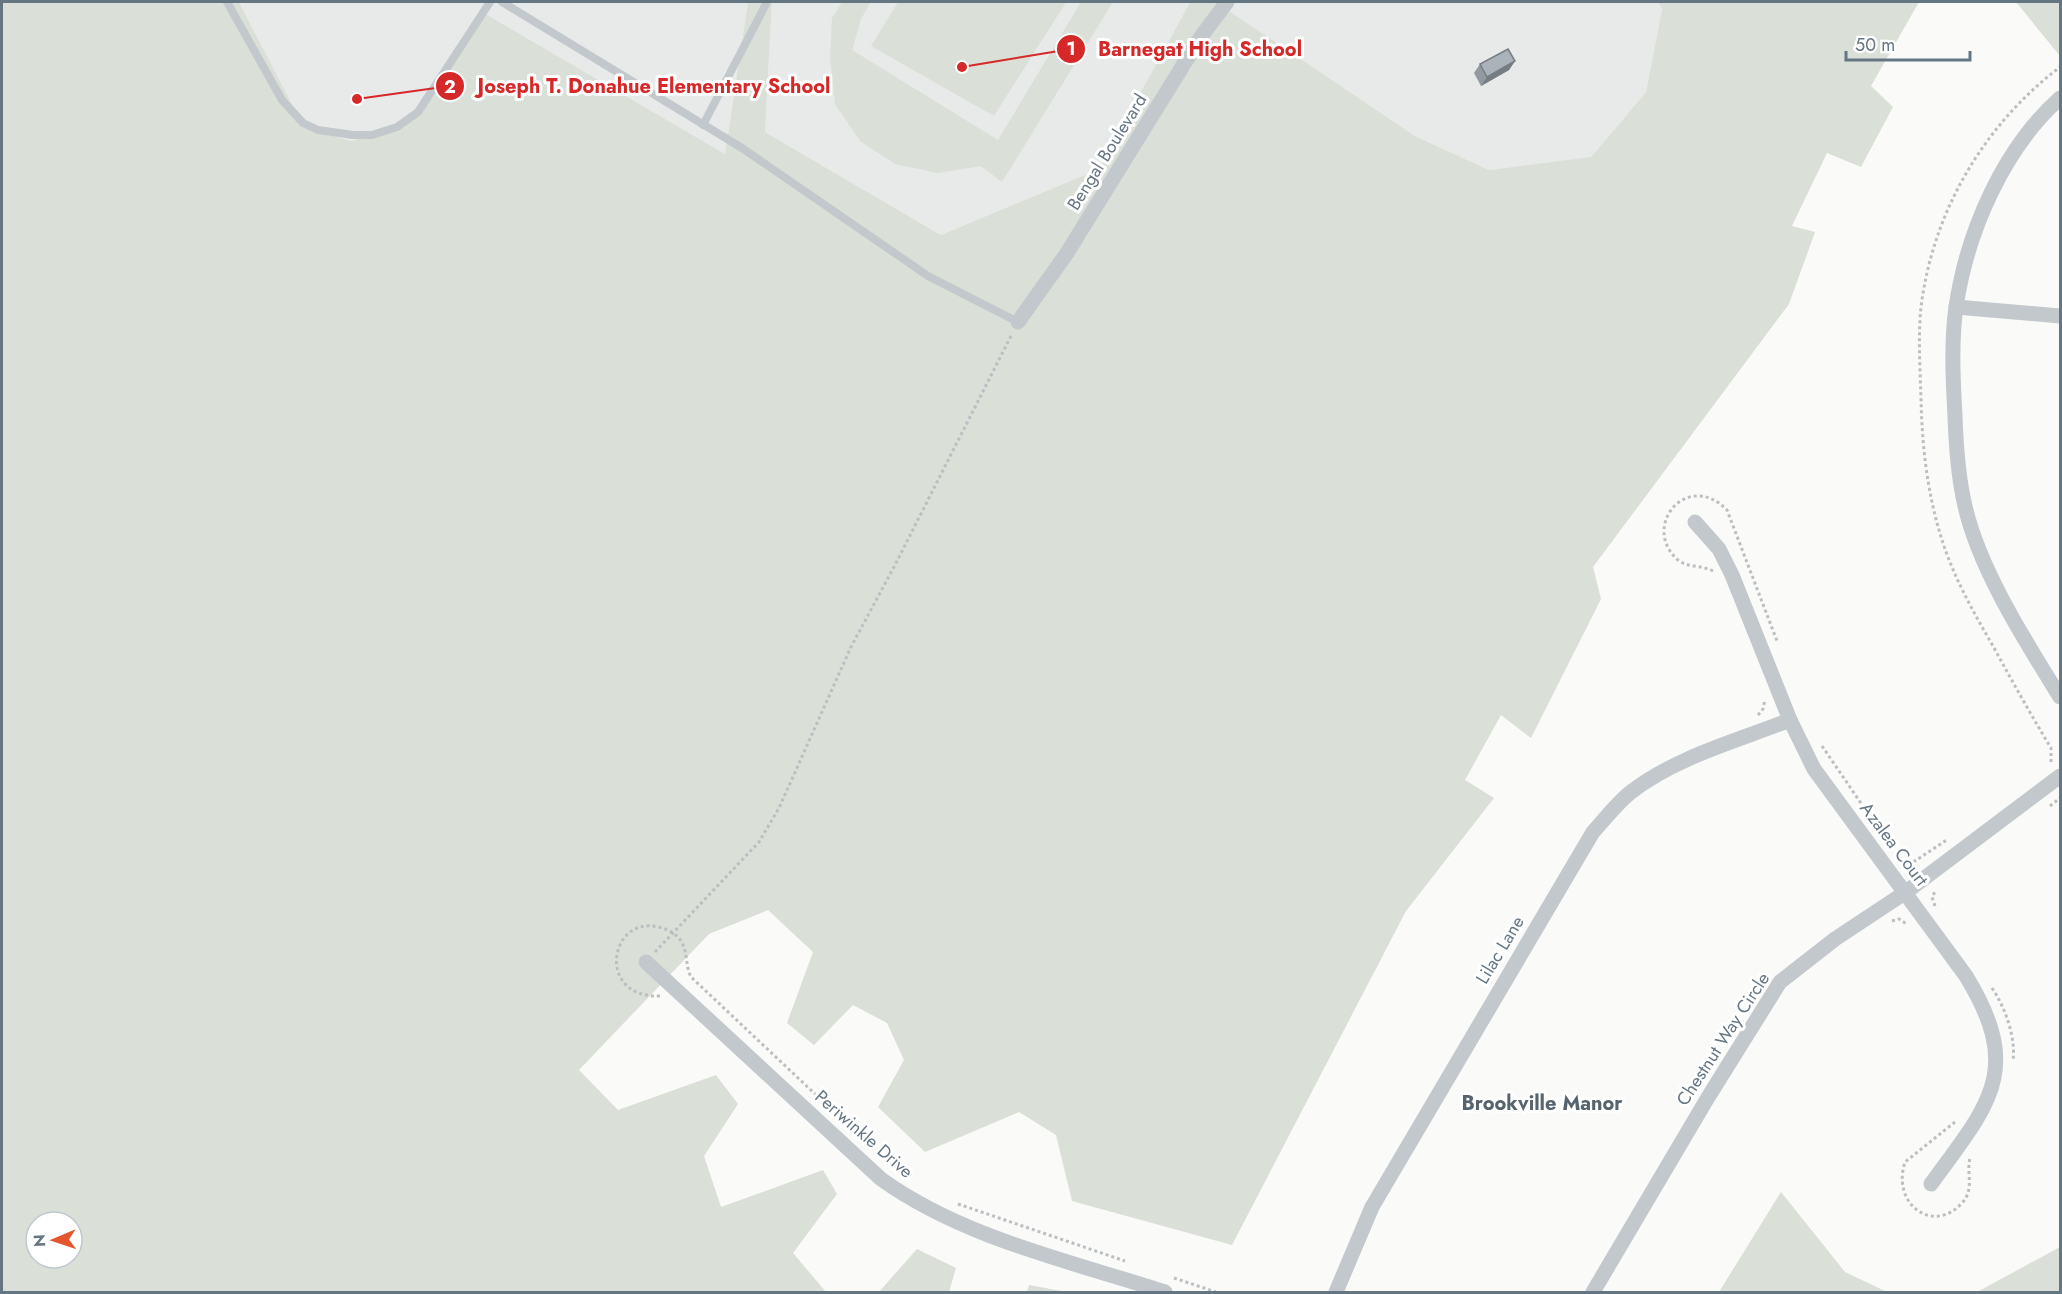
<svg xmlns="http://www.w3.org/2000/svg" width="2062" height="1294" font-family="Jost,sans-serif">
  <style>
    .built { fill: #e8e9e9 }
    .green { fill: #dadfd7; fill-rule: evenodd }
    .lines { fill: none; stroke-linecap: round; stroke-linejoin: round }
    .path { stroke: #bbbfc2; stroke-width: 3; stroke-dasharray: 3 3; stroke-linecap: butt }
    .lane { stroke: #c3c8cc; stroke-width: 8 }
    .street { stroke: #c3c8cc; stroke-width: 15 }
    .wall { fill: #929a9f }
    .shaded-wall { fill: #777d82 }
    .building { fill: #aab3b9; stroke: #777d82; stroke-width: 1.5 }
    .labels { text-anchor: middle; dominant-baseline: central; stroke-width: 6; stroke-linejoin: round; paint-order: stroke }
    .street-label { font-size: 18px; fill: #657683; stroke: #fff }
    .neighbourhood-label { font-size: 20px; font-weight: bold; fill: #57646e; stroke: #fff }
    .leader { fill: none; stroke: #d62828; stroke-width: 2 }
    .callout-dot { fill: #d62828; stroke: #fff; stroke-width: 2 }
    .mark-label { font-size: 18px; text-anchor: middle; font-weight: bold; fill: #fff }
    .callout-label { font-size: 20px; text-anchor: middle; font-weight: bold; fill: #d62828; stroke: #fff; stroke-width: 6; stroke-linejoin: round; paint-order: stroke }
  </style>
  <rect width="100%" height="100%" fill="#fafaf8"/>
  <g class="built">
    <polygon points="239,2 748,2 725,154 484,13 408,122 351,141 304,129"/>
    <polygon points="772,2 1190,2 1099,169 941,235 765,132"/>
    <polygon points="1216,2 1658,2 1662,9 1646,92 1590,158 1489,170 1415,136"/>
  </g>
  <g class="green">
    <path d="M2 2H239L304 128 351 141 408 122 484 13 725 154 748 2H772L765 132 941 235 1099 169 1190 2H1216L1415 136 1489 170 1591 157 1646 92 1662 9 1658 2H1919L1871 86 1893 107 1861 167 1827 153 1792 226 1815 232 1789 304 1593 567 1601 599 1531 738 1501 715 1465 780 1494 798 1406 911 1232 1245 1072 1201 1056 1135 1019 1112 925 1152 878 1107 904 1060 887 1023 853 1005 814 1045 787 1023 813 952 768 910 709 934 579 1070 618 1110 716 1075 738 1104 704 1156 721 1207 823 1170 837 1194 793 1253 826 1292H2ZM36 1222H72V1258H36Z"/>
    <polygon points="842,2 871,2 861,19 852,50 998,140 1081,2 1113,2 1002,182 981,166 938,173 895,164 860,141 835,104 830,58 832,18"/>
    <polygon points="898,2 1066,2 994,116 871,46"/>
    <polygon points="2016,2 2060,2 2060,56"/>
    <polygon points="1781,1192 1845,1272 1887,1292 1719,1292"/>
    <polygon points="2060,1247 2060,1292 1977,1292"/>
    <polygon points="917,1249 956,1268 949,1292 879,1292"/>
    <polygon points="1029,1285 1067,1292 1027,1292"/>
  </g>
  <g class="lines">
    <g class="path">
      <path d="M1713 571C1702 565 1688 568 1678 560 1640 527 1687 469 1727 510L1777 641"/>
      <polyline points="1758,715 1763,709 1765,699"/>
      <polyline points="1822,746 1869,815"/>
      <path d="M2051 762V748C2031 715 2012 681 1993 646 1975 615 1957 583 1945 549 1928 500 1922 449 1921 398 1920 368 1918 337 1921 307 1933 211 1984 125 2060 67"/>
      <polyline points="2050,806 2060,798"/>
      <polyline points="1898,854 1903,860 1915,861 1948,839"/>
      <polyline points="1935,906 1932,897 1936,890"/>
      <polyline points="1892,921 1899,919 1908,925"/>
      <polyline points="655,952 759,842 779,808 851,647 895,565 1012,334"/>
      <path d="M1992 988C2005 1007 2016 1037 2013 1061"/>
      <path d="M660 996C595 998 610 915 658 927 667 929 676 933 681 941 688 952 685 965 691 977L849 1126"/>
      <path d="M1955 1122 1905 1162C1891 1204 1933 1235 1962 1203 1975 1189 1966 1173 1970 1158"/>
      <polyline points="887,1161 898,1170"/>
      <polyline points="958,1204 1125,1261"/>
      <polyline points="1174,1278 1216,1292"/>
    </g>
    <g class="lane">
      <polyline points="227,2 282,100 303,123 318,130 353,135 372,135 397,127 418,112 490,2"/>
      <polyline points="502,2 742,148 928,276 1018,322"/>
      <polyline points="703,125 767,2"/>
    </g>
    <g class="street">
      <path d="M2060 98C2003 149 1967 232 1956 307 1951 342 1953 380 1955 416 1956 446 1958 477 1965 506 1979 569 2026 642 2060 697"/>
      <polyline points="1956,307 2060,316"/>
      <polyline points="1018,322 1067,253 1200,38 1227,2"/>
      <path d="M1695 522 1719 549 1732 575 1790 720 1814 769 1966 976C2024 1071 1989 1104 1931 1184"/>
      <path d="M646 962 881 1179C963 1238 1070 1261 1165 1292"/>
      <path d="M1336 1292 1372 1207 1593 832C1605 819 1617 803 1631 792 1676 757 1737 741 1790 720"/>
      <polyline points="1593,1292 1707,1099 1780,982 1835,939 1906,892 2060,776"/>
    </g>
  </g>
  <polygon class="wall" points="1515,61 1509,70 1481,86 1474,73 1480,64"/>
  <polygon class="shaded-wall" points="1515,61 1509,70 1481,86 1487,77"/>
  <polygon class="building" points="1508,49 1515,61 1487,77 1480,64"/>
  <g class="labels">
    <g class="street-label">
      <text transform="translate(1107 152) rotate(-58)">Bengal Boulevard</text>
      <text transform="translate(1894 844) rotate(53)">Azalea Court</text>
      <text transform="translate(1500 950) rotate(-59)">Lilac Lane</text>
      <text transform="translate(1723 1039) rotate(-57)">Chestnut Way Circle</text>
      <text transform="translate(864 1134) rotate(41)">Periwinkle Drive</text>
    </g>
    <g class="neighbourhood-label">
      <text x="1542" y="1103">Brookville Manor</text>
    </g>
  </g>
  <path class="leader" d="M962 67L1071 49M357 99L450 86"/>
  <g class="callout-dot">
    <circle cx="962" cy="67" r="6"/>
    <circle cx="357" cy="99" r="6"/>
    <circle cx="1071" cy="49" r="15"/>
    <circle cx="450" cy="86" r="15"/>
  </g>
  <g class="mark-label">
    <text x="1071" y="55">1</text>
    <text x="450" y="93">2</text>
  </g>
  <g class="callout-label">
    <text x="1200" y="56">Barnegat High School</text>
    <text x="654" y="93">Joseph T. Donahue Elementary School</text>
  </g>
  <rect width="2062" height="1294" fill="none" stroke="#657683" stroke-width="6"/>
  <g transform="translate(54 1240) rotate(268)"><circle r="28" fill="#ffffff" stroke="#c1c8cd" stroke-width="1.5"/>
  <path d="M0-4.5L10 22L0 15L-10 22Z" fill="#e4572e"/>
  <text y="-9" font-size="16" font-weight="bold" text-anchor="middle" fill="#657683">N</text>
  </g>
  <path d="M1846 51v9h124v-9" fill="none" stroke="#657683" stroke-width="3"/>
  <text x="1855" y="51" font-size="18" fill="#657683" stroke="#ffffff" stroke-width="4.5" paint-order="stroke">50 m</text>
</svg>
